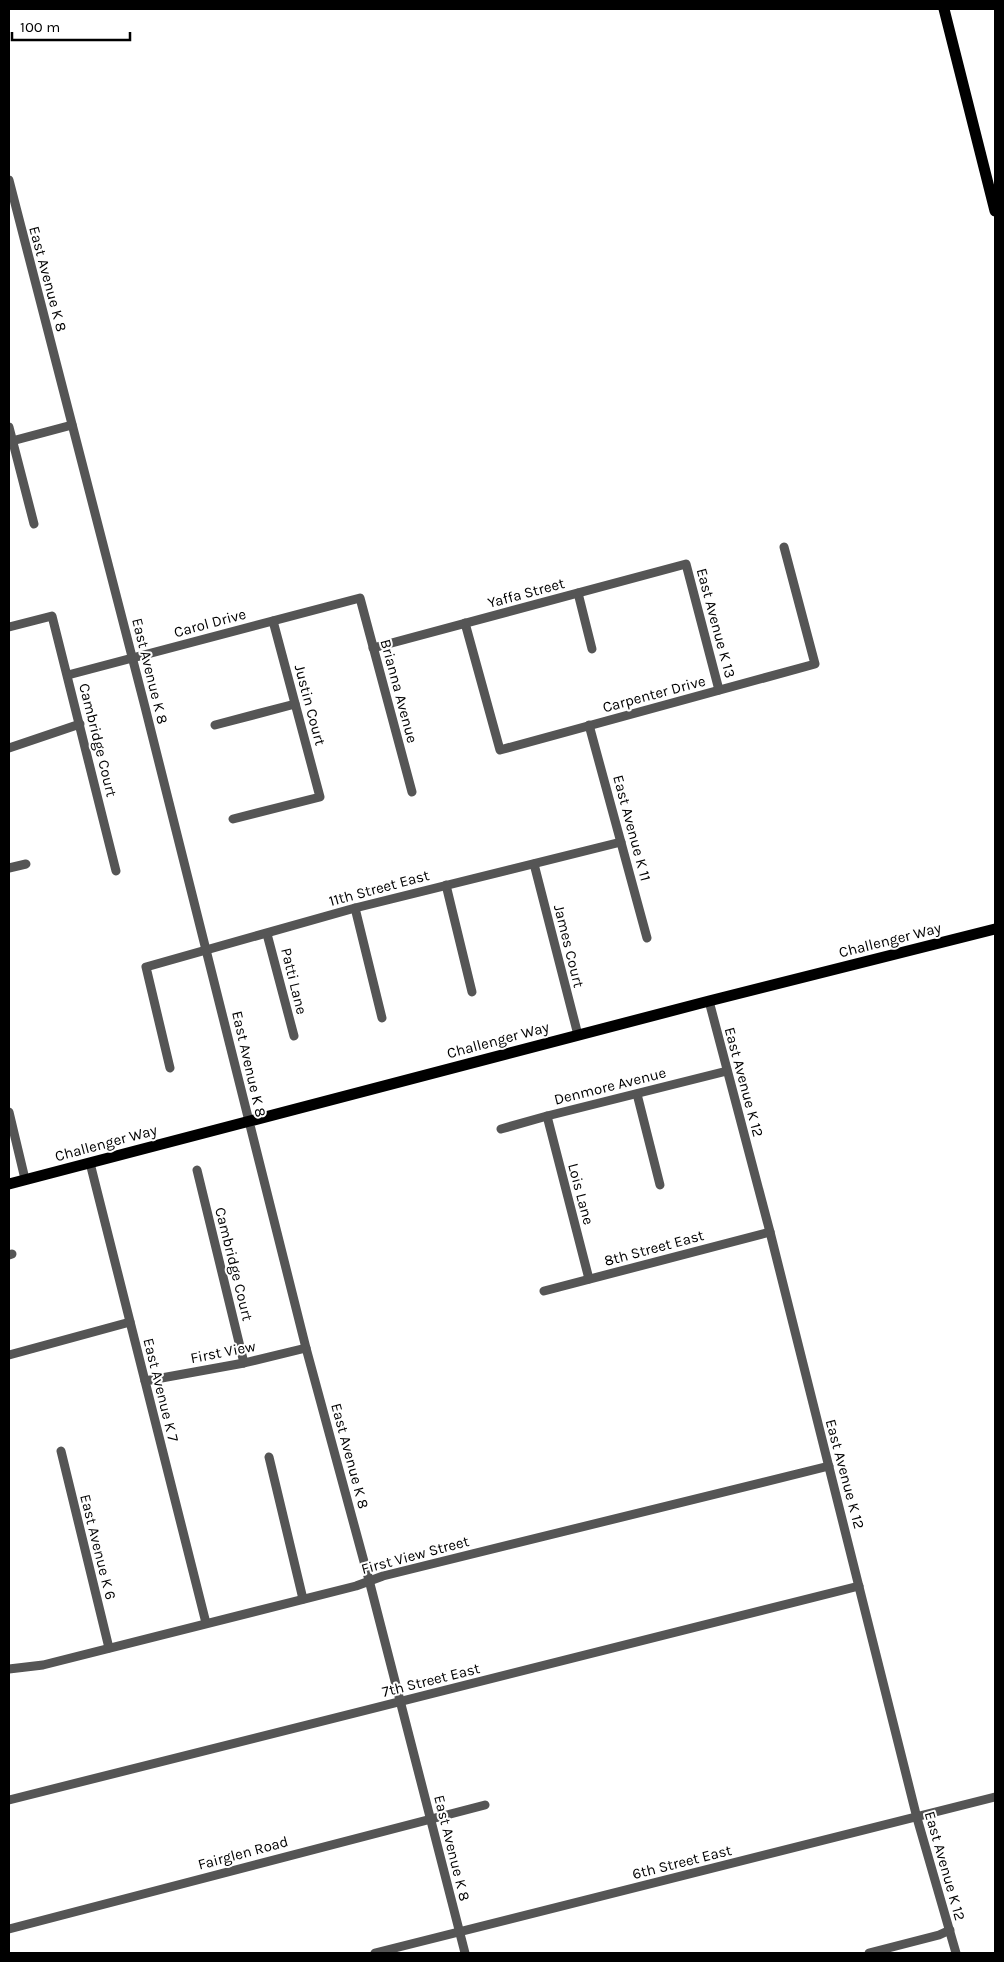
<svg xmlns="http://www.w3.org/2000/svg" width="1004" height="1962" font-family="Karla,sans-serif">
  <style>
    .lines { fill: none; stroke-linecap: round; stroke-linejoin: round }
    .minor { stroke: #555; stroke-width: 9 }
    .major { stroke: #000; stroke-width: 11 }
    .labels { text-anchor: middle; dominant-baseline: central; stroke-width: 4; stroke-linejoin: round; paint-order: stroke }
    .street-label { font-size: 15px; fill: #000; stroke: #fff }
  </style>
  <rect width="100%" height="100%" fill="#fff"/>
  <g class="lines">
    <g class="minor">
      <polyline points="9,180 145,707 306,1348 369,1580 465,1953"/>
      <polyline points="9,427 34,524"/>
      <polyline points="12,441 72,425"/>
      <polyline points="578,593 592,649"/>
      <polyline points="465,623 500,750 815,664 784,547"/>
      <polyline points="9,627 52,616 116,871"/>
      <polyline points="373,648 686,564 719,690"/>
      <polyline points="68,675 360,598 412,792"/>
      <polyline points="215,725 295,704"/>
      <polyline points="589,725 647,938"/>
      <polyline points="9,748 80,724"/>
      <polyline points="233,819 320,797 273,621"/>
      <polyline points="534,864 578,1035"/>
      <polyline points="9,868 26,864"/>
      <polyline points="446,885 472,992"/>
      <polyline points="355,908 382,1018"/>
      <polyline points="267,934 294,1036"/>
      <polyline points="709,1001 770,1232 917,1818 956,1953"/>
      <polyline points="170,1068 146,967 355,908 621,842"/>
      <polyline points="637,1094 660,1185"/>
      <polyline points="9,1112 25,1179"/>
      <polyline points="547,1116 589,1279"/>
      <polyline points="501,1129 547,1116 727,1071"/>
      <polyline points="90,1163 206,1623"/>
      <polyline points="197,1170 244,1363"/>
      <polyline points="9,1255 12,1254"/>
      <polyline points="544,1291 770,1232"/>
      <polyline points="9,1355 130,1322"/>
      <polyline points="145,1381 244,1363 306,1348"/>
      <polyline points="61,1451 109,1648"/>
      <polyline points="269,1457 303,1599"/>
      <polyline points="9,1669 43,1665 356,1586 383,1576 829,1466"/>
      <polyline points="9,1800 859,1586"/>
      <polyline points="9,1929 485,1805"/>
      <polyline points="375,1953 995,1797"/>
      <polyline points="869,1953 939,1935 950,1930"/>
    </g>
    <g class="major">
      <polyline points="944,9 995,211"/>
      <polyline points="9,1184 709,1001 995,929"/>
    </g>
  </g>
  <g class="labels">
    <g class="street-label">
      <text transform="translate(48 279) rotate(75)">East Avenue K 8</text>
      <text transform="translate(526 593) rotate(-15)">Yaffa Street</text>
      <text transform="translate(210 623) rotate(-15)">Carol Drive</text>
      <text transform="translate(716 623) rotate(75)">East Avenue K 13</text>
      <text transform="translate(150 671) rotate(76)">East Avenue K 8</text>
      <text transform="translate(399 691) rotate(75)">Brianna Avenue</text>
      <text transform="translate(654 694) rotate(-15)">Carpenter Drive</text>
      <text transform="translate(310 705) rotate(75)">Justin Court</text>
      <text transform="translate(98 740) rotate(76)">Cambridge Court</text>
      <text transform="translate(632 828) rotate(75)">East Avenue K 11</text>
      <text transform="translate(379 888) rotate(-15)">11th Street East</text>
      <text transform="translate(890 940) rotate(-14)">Challenger Way</text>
      <text transform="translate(569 946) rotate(76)">James Court</text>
      <text transform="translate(294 981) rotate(76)">Patti Lane</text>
      <text transform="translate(498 1040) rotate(-15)">Challenger Way</text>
      <text transform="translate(249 1064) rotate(77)">East Avenue K 8</text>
      <text transform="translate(744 1082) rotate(75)">East Avenue K 12</text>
      <text transform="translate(610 1086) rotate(-14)">Denmore Avenue</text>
      <text transform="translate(106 1143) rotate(-15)">Challenger Way</text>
      <text transform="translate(581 1194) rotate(75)">Lois Lane</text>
      <text transform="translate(654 1248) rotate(-15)">8th Street East</text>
      <text transform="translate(234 1264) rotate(76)">Cambridge Court</text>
      <text transform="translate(223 1352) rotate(-11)">First View</text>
      <text transform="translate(161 1390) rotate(76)">East Avenue K 7</text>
      <text transform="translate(350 1456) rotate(75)">East Avenue K 8</text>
      <text transform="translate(845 1474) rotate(75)">East Avenue K 12</text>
      <text transform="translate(98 1547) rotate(76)">East Avenue K 6</text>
      <text transform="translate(415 1555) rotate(-15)">First View Street</text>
      <text transform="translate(431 1680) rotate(-14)">7th Street East</text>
      <text transform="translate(452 1848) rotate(76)">East Avenue K 8</text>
      <text transform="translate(243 1853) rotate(-15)">Fairglen Road</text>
      <text transform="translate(682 1862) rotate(-14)">6th Street East</text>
      <text transform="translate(945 1866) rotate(74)">East Avenue K 12</text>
    </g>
  </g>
  <rect width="1004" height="1962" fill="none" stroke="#000000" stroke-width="20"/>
  <path d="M12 32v8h118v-8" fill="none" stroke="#000000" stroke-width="2.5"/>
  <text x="20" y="32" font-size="15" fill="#000000" stroke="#ffffff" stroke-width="4" paint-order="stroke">100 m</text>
</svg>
